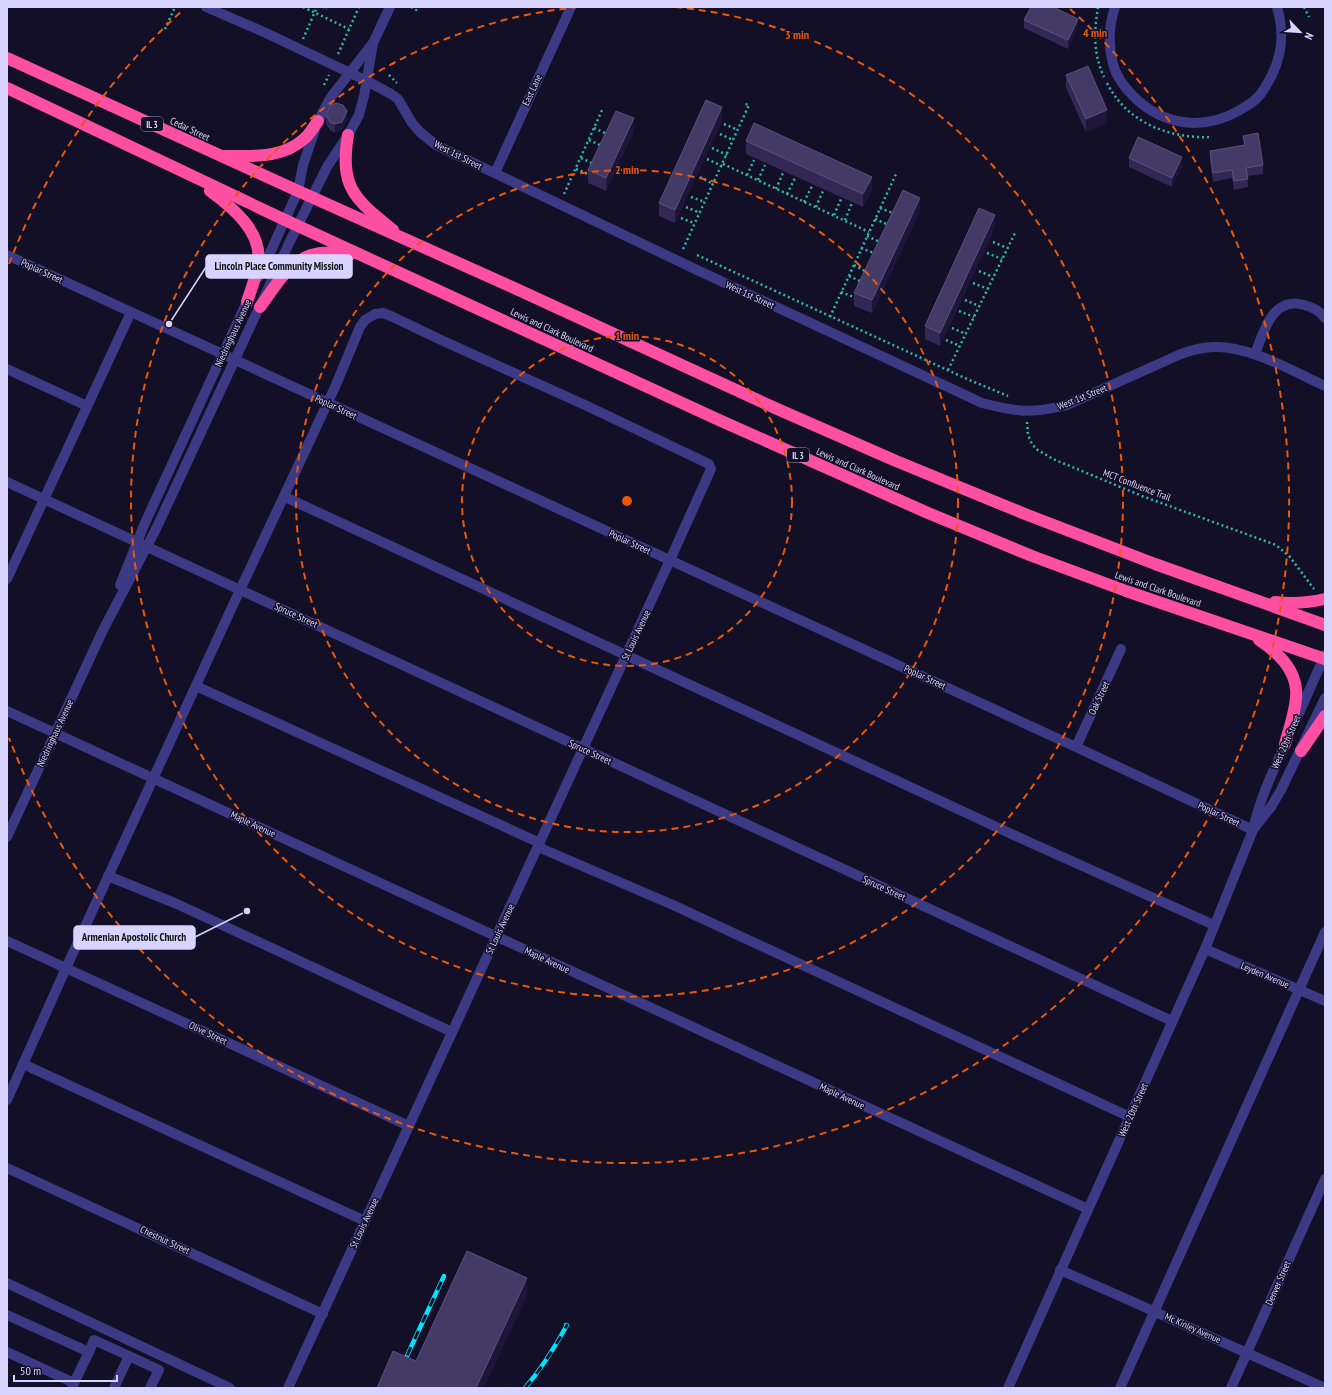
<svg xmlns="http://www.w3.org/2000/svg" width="1332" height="1395" font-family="'PT Sans Narrow',sans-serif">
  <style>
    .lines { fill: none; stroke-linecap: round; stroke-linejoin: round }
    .path { stroke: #2fb8b0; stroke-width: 2.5; stroke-dasharray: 2 3; stroke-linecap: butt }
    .minor { stroke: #3d3a85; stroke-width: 10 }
    .highway { stroke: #ff4fa3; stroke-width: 12 }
    .rail-casing { stroke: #00e5ff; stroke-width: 4.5 }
    .rail { stroke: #130f26; stroke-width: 3; stroke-dasharray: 9; stroke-linecap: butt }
    .wall { fill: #312854 }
    .shaded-wall { fill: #1d163a }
    .building { fill: #433a66; stroke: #5a527e }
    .ring { fill: none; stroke: #e8590c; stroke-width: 2; stroke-dasharray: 7 5 }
    .labels { text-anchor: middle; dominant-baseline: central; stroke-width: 3; stroke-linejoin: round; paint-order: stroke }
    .shield { fill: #130f26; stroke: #9e99be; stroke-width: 1 }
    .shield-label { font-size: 9px; font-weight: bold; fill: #d9d4ff }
    .street-label { font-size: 10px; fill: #d9d4ff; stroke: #130f26 }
    .centre { fill: #e8590c; stroke: #130f26; stroke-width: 2 }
    .ring-label { font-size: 12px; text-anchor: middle; font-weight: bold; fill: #e8590c; stroke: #130f26; stroke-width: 3; stroke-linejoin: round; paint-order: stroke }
    .leader { fill: none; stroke: #d9d4ff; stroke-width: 1.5 }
    .callout-dot { fill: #d9d4ff; stroke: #130f26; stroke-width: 1.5 }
    .callout { fill: #d9d4ff; stroke: #d9d4ff; stroke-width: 1.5 }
    .callout-label { font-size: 11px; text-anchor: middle; font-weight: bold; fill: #111 }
  </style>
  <rect width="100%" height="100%" fill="#130f26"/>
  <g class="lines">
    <g class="path">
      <polyline points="303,7 349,29"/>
      <polyline points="411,7 418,11"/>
      <path d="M1098 7C1094 31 1093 54 1104 77"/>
      <polyline points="1304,7 1309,17"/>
      <polyline points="165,29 175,7"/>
      <polyline points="303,39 317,7"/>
      <polyline points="338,54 359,7"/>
      <polyline points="389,75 397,83"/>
      <path d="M1107 83C1127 123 1170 139 1212 137"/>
      <polyline points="324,85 329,75"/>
      <polyline points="724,124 738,130"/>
      <polyline points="594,128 607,134"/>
      <polyline points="720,134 733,140"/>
      <polyline points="589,140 602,146"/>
      <polyline points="712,148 727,155"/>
      <polyline points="581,158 594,164"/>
      <polyline points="707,159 722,166"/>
      <polyline points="723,164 869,232"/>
      <polyline points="576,169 590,175"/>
      <polyline points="747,175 754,160"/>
      <polyline points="700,177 713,184"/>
      <polyline points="758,180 765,165"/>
      <polyline points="776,189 783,173"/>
      <polyline points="564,194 603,108"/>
      <polyline points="787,194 795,178"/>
      <polyline points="691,197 705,202"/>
      <polyline points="804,202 812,186"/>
      <polyline points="686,207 700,213"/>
      <polyline points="816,207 823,191"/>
      <polyline points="880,208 895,214"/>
      <polyline points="834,215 842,197"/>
      <polyline points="681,218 694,223"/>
      <polyline points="875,219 889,225"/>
      <polyline points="845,220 852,203"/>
      <polyline points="867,236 882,243"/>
      <polyline points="993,242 1007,248"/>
      <polyline points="861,248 876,254"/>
      <polyline points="683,249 749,105 745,104"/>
      <polyline points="987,253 1002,259"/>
      <polyline points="697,255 967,379 1008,396"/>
      <polyline points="854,265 867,272"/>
      <polyline points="979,271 993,277"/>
      <polyline points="849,276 862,282"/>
      <polyline points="973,283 988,289"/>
      <polyline points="841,292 856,298"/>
      <polyline points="965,300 979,306"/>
      <polyline points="959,311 974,317"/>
      <polyline points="830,317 896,174"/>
      <polyline points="952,328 966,334"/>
      <polyline points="946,340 960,346"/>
      <polyline points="948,370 1015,233"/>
      <polyline points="1027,422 1028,435 1031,442 1036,449 1053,459 1142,496 1276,545 1290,557 1314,589"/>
    </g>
    <g class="minor">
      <path d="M206 7 266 33 367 81 391 94 398 99 412 123 420 132 436 145 697 270 982 403C1017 412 1031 414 1067 405L1181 354C1192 350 1203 347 1214 347 1251 346 1292 371 1325 386"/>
      <path d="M1115 7C1109 25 1108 45 1113 64 1116 76 1125 88 1134 97 1164 126 1204 131 1240 110 1247 106 1254 102 1259 96 1265 89 1268 82 1272 75 1283 52 1284 31 1277 7"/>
      <polyline points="495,173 571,7"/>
      <polyline points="7,255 1076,747 1253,830"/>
      <polyline points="259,277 298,191 303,165 318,121 331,97 373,43 390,7"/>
      <path d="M1255 354C1264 331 1272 296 1304 305 1312 307 1320 311 1325 318"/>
      <polyline points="7,369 87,406"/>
      <polyline points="7,482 1172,1021"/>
      <polyline points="285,497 1029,842 1214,925"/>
      <polyline points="7,579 131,312"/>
      <polyline points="120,585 144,525 250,295"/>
      <polyline points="196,686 540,843"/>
      <polyline points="7,711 1088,1209"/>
      <polyline points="1295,722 1325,655"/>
      <polyline points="1076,747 1121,649"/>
      <polyline points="1254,828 1271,807 1281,790 1325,698"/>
      <polyline points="7,837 103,630 156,529 291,239 327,167 348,135 359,115 364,96 373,43"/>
      <polyline points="538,847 673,905 1130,1117"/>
      <polyline points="108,876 177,904 452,1032"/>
      <polyline points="7,941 409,1126"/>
      <polyline points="1205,949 1325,1001"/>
      <polyline points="23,1064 365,1221"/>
      <polyline points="7,1100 66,968 233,605 335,387 360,327 365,320 375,314 383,313 393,317 441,340 585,405 709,464 711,469 670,560 288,1388"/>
      <polyline points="7,1168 323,1314"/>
      <polyline points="1060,1270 1122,1297 1325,1388"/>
      <polyline points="7,1283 230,1388"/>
      <polyline points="7,1315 89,1352 94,1340 129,1356 114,1388"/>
      <polyline points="7,1352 74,1383 72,1388"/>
      <polyline points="129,1356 159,1370 150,1388"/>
      <polyline points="74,1383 89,1352"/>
      <path d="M1008 1388 1205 949 1253 830C1260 797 1274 769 1288 738"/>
      <polyline points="1120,1388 1325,932"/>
      <polyline points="1231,1388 1325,1179"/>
    </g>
    <g class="highway">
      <polyline points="7,58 298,191 512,287 775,408 896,461 1025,514 1155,564 1325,625"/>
      <polyline points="7,88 285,220 719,420 928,513 1032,556 1126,591 1325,659"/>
      <path d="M348 135C339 188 355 199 393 230"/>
      <path d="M224 156C252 156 283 159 305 138 310 134 314 126 318 121"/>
      <path d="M210 191C232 207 263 232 258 263 257 276 251 289 247 302"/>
      <path d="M260 307C274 288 288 263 311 255 324 251 338 253 351 254"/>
      <path d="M1275 602C1292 604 1308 603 1325 599"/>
      <path d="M1259 640C1276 651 1294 668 1296 689 1298 704 1289 729 1285 744"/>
      <polyline points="1301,751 1325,716"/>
    </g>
    <defs>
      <g id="rail">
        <polyline points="392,1388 444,1276"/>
        <path d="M525 1388C542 1368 555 1347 567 1325H566"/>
      </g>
    </defs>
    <use href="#rail" class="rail-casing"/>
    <use href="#rail" class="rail"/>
  </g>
  <g class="wall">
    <polygon points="320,7 328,7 327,10"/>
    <polygon points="1024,20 1078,28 1068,49 1024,28"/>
    <polygon points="1066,75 1107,123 1086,132 1066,88"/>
    <polygon points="326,115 347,120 342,130 335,133 330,130 326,124"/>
    <polygon points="722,120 675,223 659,216 659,203"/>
    <polygon points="634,131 606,191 588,183 588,170"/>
    <polygon points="1243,136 1263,165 1263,174 1247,176 1248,187 1234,190 1232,178 1213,182 1210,160 1210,151 1244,145"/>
    <polygon points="746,141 872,190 863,207 746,154"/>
    <polygon points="1129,158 1182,166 1172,187 1129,167"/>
    <polygon points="920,211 872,313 854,306 854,293"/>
    <polygon points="995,228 940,346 925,339 925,326"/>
  </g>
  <g class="shaded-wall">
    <polygon points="1078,19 1078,28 1068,49 1068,40"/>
    <polygon points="722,107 722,120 675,223 675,210"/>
    <polygon points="1107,110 1107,123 1086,132 1086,119"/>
    <polygon points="347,111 347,120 342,130 335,133 335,124"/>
    <polygon points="634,118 634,131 606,191 606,178"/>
    <polygon points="1182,157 1182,166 1172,187 1172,178"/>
    <polygon points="872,177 872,190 863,207 863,194"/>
    <polygon points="920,198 920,211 872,313 872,300"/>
    <polygon points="995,215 995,228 940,346 940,333"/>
    <polygon points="527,1278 527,1296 484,1388 476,1388"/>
  </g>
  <g class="building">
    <polygon points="1031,7 1053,7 1078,19 1068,40 1024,20"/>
    <polygon points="1088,66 1107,110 1086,119 1066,75"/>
    <polygon points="706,100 722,107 675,210 659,203"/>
    <polygon points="336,103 343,105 347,111 342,122 335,124 330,122 326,115 331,105"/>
    <polygon points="616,111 634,118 606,178 588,170"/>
    <polygon points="754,123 872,177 863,194 746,141"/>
    <polygon points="1258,133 1263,165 1246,168 1248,179 1234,181 1232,170 1213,173 1210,151 1245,145 1243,136"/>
    <polygon points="1138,137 1182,157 1172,178 1129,158"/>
    <polygon points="903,190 920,198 872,300 854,293"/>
    <polygon points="979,208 995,215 940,333 925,326"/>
    <polygon points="467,1251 527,1278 476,1388 377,1388 393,1351 416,1361"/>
  </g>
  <g class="ring">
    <circle cx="627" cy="501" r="165"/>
    <circle cx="627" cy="501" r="331"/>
    <path d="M675 7A496 496 0 1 1 579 7"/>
    <path d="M9 264A662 662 0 0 1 184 9M1070 9A662 662 0 1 1 9 738"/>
  </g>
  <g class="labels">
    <g class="shield">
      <rect x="141" y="117" width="22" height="14" rx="3"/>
      <rect x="787" y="448" width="22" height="14" rx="3"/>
    </g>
    <g class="shield-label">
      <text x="152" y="124">IL 3</text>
      <text x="798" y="455">IL 3</text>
    </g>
    <g class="street-label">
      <text transform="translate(532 90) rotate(-65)">East Lane</text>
      <text transform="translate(190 129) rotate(25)">Cedar Street</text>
      <text transform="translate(458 155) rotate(27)">West 1st Street</text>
      <text transform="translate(42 271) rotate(25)">Poplar Street</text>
      <text transform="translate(750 295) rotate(25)">West 1st Street</text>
      <text transform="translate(552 330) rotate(25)">Lewis and Clark Boulevard</text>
      <text transform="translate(233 333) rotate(-65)">Niedringhaus Avenue</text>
      <text transform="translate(1082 397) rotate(-22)">West 1st Street</text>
      <text transform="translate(336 407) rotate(25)">Poplar Street</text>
      <text transform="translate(858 469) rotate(24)">Lewis and Clark Boulevard</text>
      <text transform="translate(1137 485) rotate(21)">MCT Confluence Trail</text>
      <text transform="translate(630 542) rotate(25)">Poplar Street</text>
      <text transform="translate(1158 589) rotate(19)">Lewis and Clark Boulevard</text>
      <text transform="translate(296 615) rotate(25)">Spruce Street</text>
      <text transform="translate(636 635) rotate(-65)">St Louis Avenue</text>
      <text transform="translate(925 677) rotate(25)">Poplar Street</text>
      <text transform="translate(1099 698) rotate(-65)">Oak Street</text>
      <text transform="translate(55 733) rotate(-65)">Niedringhaus Avenue</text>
      <text transform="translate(1286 742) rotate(-66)">West 20th Street</text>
      <text transform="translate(590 752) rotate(25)">Spruce Street</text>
      <text transform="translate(1219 814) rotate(25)">Poplar Street</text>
      <text transform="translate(253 824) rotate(25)">Maple Avenue</text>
      <text transform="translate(884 888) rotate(25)">Spruce Street</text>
      <text transform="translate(500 929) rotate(-65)">St Louis Avenue</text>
      <text transform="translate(547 960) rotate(25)">Maple Avenue</text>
      <text transform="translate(1265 975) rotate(23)">Leyden Avenue</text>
      <text transform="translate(208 1033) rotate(25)">Olive Street</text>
      <text transform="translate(842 1096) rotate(25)">Maple Avenue</text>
      <text transform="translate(1133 1110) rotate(-66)">West 20th Street</text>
      <text transform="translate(364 1223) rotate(-65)">St Louis Avenue</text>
      <text transform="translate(165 1240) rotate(25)">Chestnut Street</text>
      <text transform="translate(1278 1283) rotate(-66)">Denver Street</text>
      <text transform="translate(1193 1328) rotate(24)">Mc Kinley Avenue</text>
    </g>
  </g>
  <circle cx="627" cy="501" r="6" class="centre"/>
  <g class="ring-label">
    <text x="1095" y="37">4 min</text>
    <text x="797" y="39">3 min</text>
    <text x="627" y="174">2 min</text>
    <text x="627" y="340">1 min</text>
  </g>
  <path class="leader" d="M169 324L206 267M247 911L195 937"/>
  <g class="callout-dot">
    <circle cx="169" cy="324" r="4"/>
    <circle cx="247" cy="911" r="4"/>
  </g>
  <g class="callout">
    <rect x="206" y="255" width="146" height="23" rx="4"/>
    <rect x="74" y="926" width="121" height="23" rx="4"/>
  </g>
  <g class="callout-label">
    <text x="279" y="270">Lincoln Place Community Mission</text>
    <text x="134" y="941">Armenian Apostolic Church</text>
  </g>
  <rect width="1332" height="1395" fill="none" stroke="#d9d4ff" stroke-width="16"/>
  <g transform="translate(1300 32) rotate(115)" stroke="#130f26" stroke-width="3" paint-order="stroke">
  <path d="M0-3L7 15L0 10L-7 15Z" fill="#d9d4ff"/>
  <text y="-6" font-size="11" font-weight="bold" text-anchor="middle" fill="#d9d4ff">N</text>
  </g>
  <path d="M14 1375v6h103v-6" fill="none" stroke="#d9d4ff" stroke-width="2"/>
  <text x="20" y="1375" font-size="12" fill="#d9d4ff" stroke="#130f26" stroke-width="3" paint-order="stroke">50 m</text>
</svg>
